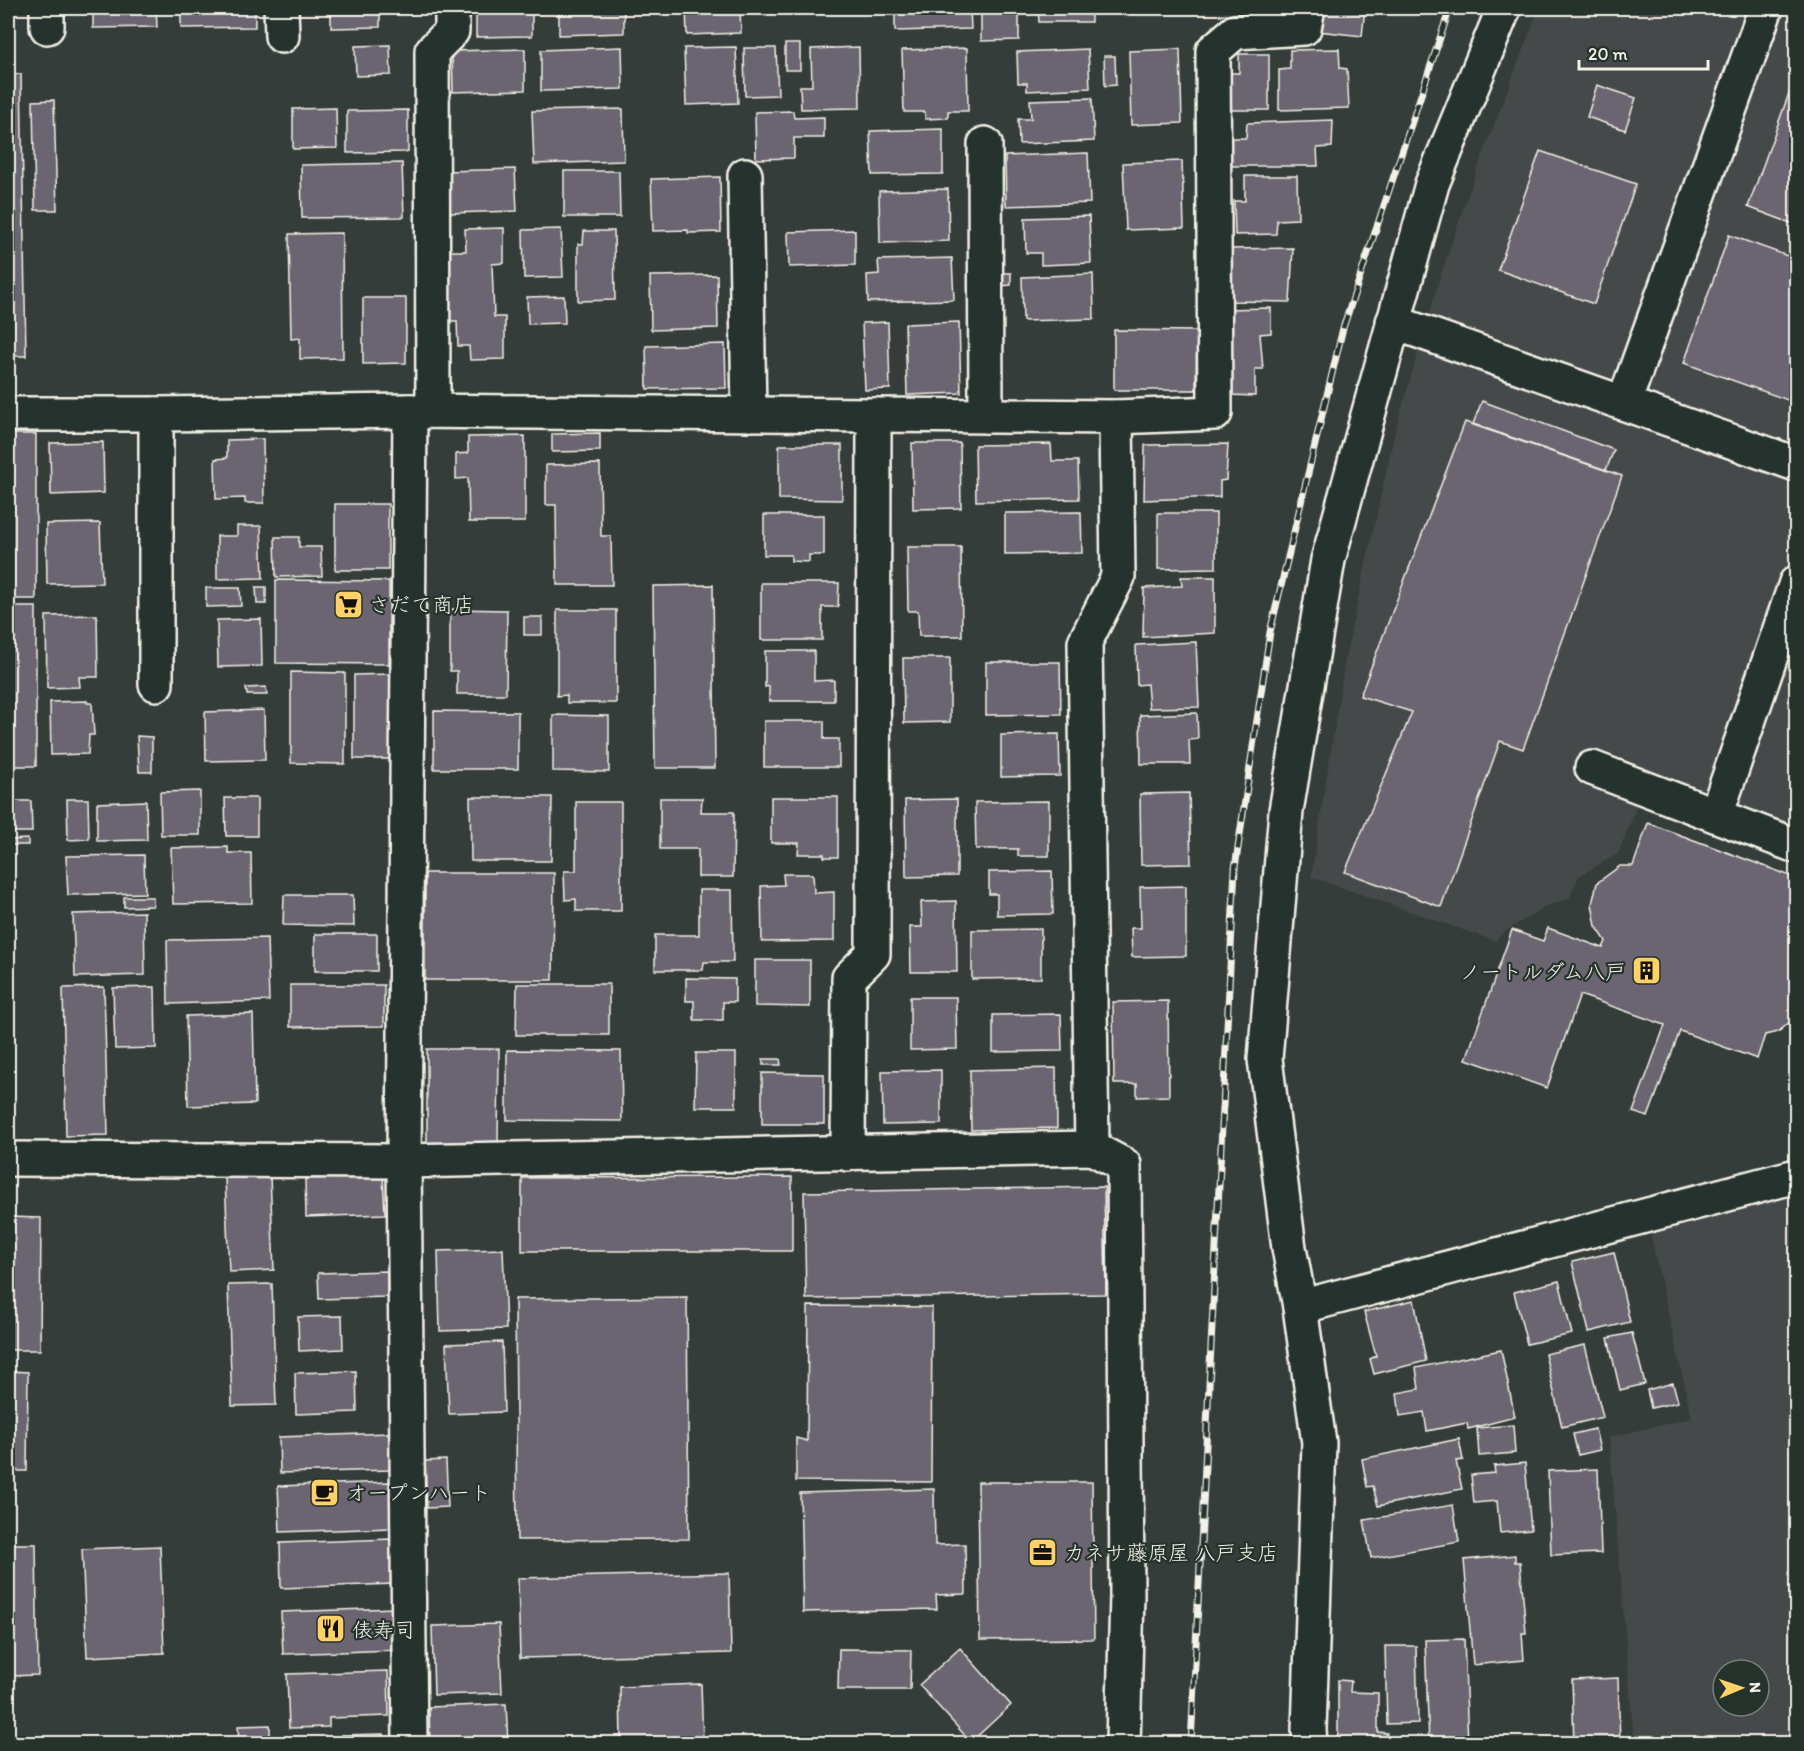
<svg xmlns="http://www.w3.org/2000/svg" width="1804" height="1751" font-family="Itim,'Klee One',sans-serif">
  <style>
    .built { fill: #44494a; fill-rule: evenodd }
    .building { fill: #6b656f; stroke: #f4f1e8; stroke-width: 1.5 }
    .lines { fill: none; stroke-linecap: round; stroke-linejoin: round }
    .minor-casing { stroke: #f4f1e8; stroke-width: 38 }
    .minor { stroke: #26332d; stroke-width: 33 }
    .rail-casing { stroke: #f4f1e8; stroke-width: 7 }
    .rail { stroke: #26332d; stroke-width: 4.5; stroke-dasharray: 14; stroke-linecap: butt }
    .labels { text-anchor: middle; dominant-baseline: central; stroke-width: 4.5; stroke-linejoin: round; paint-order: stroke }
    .poi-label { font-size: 21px; fill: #f4f1e8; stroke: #26332d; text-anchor: start }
  </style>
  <rect width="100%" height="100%" fill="#343d3a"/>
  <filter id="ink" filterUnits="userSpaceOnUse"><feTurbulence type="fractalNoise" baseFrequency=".0167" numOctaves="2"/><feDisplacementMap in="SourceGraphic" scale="12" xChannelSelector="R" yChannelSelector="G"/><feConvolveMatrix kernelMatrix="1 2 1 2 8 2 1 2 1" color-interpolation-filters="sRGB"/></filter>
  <g filter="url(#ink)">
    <g class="built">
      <polygon points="1539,8 1796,8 1796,857 1640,798 1618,854 1579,876 1569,899 1549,905 1507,930 1495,941 1311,877 1346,654 1395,431 1442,271 1475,175"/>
      <path d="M1796 1195V1743H1634L1609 1437 1692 1418 1650 1233ZM1723 1670H1759V1706H1723Z"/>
    </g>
    <g class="building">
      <polygon points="86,8 156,8 157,27 93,28 93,8"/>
      <polygon points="181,8 255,8 255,27 181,28"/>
      <polygon points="331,8 380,8 380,27 331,28"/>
      <polygon points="476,8 532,8 532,36 476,37"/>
      <polygon points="559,8 624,8 624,33 559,35"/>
      <polygon points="686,8 740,8 741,33 687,35"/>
      <polygon points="895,8 970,8 971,29 895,31"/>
      <polygon points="981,8 1019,8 1019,40 981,41"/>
      <polygon points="1038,8 1091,8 1091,22 1039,22"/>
      <polygon points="1321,8 1365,8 1362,36 1318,31"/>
      <rect x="785" y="44" width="15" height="26"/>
      <polygon points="390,45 391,75 356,76 355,46"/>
      <polygon points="622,47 623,89 541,91 541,50"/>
      <polygon points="736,47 738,103 686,105 684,48"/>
      <polygon points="859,47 860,108 801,109 800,86 812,86 811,49"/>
      <polygon points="744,48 776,48 778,95 745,96"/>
      <polygon points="967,48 968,111 948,111 948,118 925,119 925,112 904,112 902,50"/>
      <polygon points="525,49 525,90 453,92 452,51"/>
      <polygon points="1088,49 1090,88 1027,91 1027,83 1018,83 1017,52"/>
      <polygon points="1180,49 1182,123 1131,125 1129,51"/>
      <polygon points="1339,49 1340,68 1347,69 1349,108 1279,110 1279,70 1290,69 1290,50"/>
      <polygon points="1239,54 1269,54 1269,110 1231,110 1230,73 1239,73"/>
      <polygon points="1104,56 1115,56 1116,85 1105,86"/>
      <polygon points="21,74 26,356 8,356 8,75"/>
      <polygon points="1796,74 1796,225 1748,207"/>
      <polygon points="1597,85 1636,98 1625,130 1587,117"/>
      <polygon points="1092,98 1094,141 1019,144 1018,119 1031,119 1030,100"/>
      <polygon points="54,100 57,210 35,210 33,101"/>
      <polygon points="336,108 337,148 293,149 293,109"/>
      <polygon points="623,109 624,161 534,164 532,111"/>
      <polygon points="408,110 408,152 347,153 347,111"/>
      <polygon points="793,111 794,118 824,117 824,138 794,138 794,158 756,159 755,112"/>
      <polygon points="1333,120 1332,147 1317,148 1318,166 1224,166 1225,138 1246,138 1247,123"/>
      <polygon points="943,129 943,174 872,175 870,131"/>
      <polygon points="1540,151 1636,184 1594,304 1498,270"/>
      <polygon points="1088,153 1090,203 1006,206 1005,156"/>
      <polygon points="1182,161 1184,228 1126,230 1123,163"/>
      <polygon points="402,163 404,217 302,218 301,165"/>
      <polygon points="515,169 517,211 449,213 448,171"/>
      <polygon points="564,171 619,171 620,217 564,217"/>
      <polygon points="1245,176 1297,176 1298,219 1277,220 1276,234 1235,235 1234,201 1245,201"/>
      <polygon points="720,177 721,232 688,233 688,230 653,231 651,179"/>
      <polygon points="948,189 949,241 880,243 879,191"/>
      <polygon points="1089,216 1091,263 1041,265 1041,253 1026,253 1025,218"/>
      <polygon points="504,228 504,263 492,264 494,317 505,317 505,359 470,360 469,346 458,346 457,321 443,321 441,251 466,251 465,229"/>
      <polygon points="561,229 563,277 524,278 523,230"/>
      <polygon points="855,230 855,265 789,267 788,232"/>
      <polygon points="584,231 614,231 615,300 578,301 578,244 583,244"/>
      <polygon points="342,233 343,358 300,359 300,338 291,339 289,234"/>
      <polygon points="1729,235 1796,259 1796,403 1684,363"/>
      <polygon points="1293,248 1290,302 1226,301 1227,249"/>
      <polygon points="952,258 954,300 868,302 867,275 879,274 878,260"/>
      <polygon points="1000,273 1011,273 1011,285 1000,286"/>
      <polygon points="1093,274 1094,319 1023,321 1022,277"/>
      <polygon points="717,275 718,328 651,330 650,276"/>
      <polygon points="564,296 565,323 528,324 527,297"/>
      <polygon points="363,298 406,298 406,363 363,364"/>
      <polygon points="1271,308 1271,333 1260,334 1263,369 1255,369 1255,396 1228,395 1225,309"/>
      <polygon points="888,322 890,389 865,390 862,323"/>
      <polygon points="959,322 961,393 907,395 905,324"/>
      <polygon points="1114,330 1197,331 1196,390 1114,390"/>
      <polygon points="725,344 726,388 647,389 646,346"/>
      <polygon points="1482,401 1614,450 1606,470 1473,424"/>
      <polygon points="1465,422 1622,476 1523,749 1500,741 1441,907 1345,872 1412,712 1360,696"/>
      <polygon points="600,433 600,451 552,452 552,434"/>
      <rect x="8" y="434" width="28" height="165"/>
      <polygon points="525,436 525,522 469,522 468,478 456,479 456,454 468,453 468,437"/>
      <polygon points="263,439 264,503 245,503 245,498 216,499 215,459 227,458 227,440"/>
      <polygon points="103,442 104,493 51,495 50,443"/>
      <polygon points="912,443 960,443 961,508 913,509"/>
      <polygon points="1051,444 1052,461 1078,461 1079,499 976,501 975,445"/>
      <polygon points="1228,444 1226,480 1220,481 1220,497 1144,500 1145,445"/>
      <polygon points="779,445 842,445 842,500 779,499"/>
      <polygon points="600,464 601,536 611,536 612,585 557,585 556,505 546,505 546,465"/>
      <rect x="335" y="504" width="53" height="66"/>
      <polygon points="1081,512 1082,553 1005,554 1005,513"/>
      <polygon points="1158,513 1216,513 1216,568 1158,569"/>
      <polygon points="764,515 824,515 824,555 809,555 809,562 791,561 791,555 764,555"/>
      <polygon points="100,523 102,583 47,584 46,524"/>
      <polygon points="237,526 261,526 263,578 217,579 217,536 237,536"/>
      <polygon points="275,537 299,537 299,547 321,547 322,576 276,577"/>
      <polygon points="907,547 961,547 962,636 919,636 918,611 908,611"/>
      <polygon points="1181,577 1215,577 1215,633 1143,637 1144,588 1182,586"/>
      <polygon points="276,580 389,581 389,664 276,663"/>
      <polygon points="761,583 839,583 838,607 822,607 822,640 761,640"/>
      <polygon points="713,585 715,768 655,768 653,586"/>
      <polygon points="256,587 266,587 266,604 257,604"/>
      <polygon points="206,588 240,588 241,606 206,607"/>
      <rect x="8" y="607" width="28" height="159"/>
      <polygon points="450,609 507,610 506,694 457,694 457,671 450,671"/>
      <polygon points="557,610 616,610 616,703 567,703 567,695 557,696"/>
      <polygon points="97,615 98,677 79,677 80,687 47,688 46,616"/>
      <rect x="524" y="617" width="18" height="18"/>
      <polygon points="261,619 262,666 218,667 217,620"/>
      <polygon points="1196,642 1199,707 1149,708 1147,684 1137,685 1136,645"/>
      <polygon points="765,651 814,651 814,681 834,680 834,701 769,701 769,686 765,687"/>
      <polygon points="903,658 950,658 950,722 904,723"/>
      <polygon points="986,662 1060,662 1061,714 986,715"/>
      <polygon points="291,672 345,673 345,764 291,763"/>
      <polygon points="392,674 391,759 354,759 354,675"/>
      <polygon points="266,687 267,695 247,695 246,688"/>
      <polygon points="87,701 87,703 92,703 94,735 89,735 88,754 51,755 50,702"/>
      <polygon points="264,710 265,760 206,761 205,712"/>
      <polygon points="434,711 518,712 518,769 434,769"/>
      <polygon points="1197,713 1198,739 1189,740 1190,764 1141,764 1140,715"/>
      <polygon points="553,715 609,716 609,772 553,771"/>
      <polygon points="764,721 824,721 824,739 839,739 839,767 764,767"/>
      <polygon points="1059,734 1060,776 1001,777 1001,735"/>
      <polygon points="137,736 152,737 152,772 139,772"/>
      <polygon points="200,791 200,835 161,835 160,792"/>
      <polygon points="1189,793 1191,864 1141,865 1140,794"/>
      <polygon points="470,797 552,797 551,861 471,861"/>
      <polygon points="771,797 838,797 838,857 824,857 824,854 798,854 799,843 771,843"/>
      <polygon points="225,798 257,798 257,836 226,836"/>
      <polygon points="660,798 702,798 701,812 734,812 733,877 698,877 698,849 660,849"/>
      <polygon points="67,799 88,799 89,839 68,840"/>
      <polygon points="957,799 957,876 906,877 905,800"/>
      <polygon points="8,801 31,801 32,832 8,832"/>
      <polygon points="146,801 147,840 97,841 97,803"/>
      <polygon points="1049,801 1049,856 1018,856 1018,849 976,849 975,802"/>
      <polygon points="576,802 621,802 621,911 576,911 576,899 565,900 564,871 576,871"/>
      <polygon points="1648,823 1796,878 1795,1018 1778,1032 1765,1035 1757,1059 1680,1031 1648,1117 1633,1112 1665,1025 1580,995 1547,1088 1466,1059 1512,930 1543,941 1548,928 1603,948 1606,941 1596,926 1592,904 1597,883 1620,866 1633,866"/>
      <polygon points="28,839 28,845 8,845 8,840"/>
      <polygon points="228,847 228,853 251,853 252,903 173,904 171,848"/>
      <polygon points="144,855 145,893 68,895 66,856"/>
      <polygon points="1052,871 1053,914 997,915 997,894 989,894 989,872"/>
      <polygon points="425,873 554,873 553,980 425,980"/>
      <polygon points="783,874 813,874 814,893 834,892 834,941 762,942 761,886 784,885"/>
      <polygon points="1186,886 1186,956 1132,957 1131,928 1141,928 1140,887"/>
      <polygon points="699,890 732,890 733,962 704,962 703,970 655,970 655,935 699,935"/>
      <polygon points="284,895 353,895 354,926 283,925"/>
      <polygon points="124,897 153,897 153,906 124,907"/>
      <polygon points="956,901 957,972 911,972 910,927 922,927 921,902"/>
      <polygon points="144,912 145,975 75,977 73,914"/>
      <polygon points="1041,929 1041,978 972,979 972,930"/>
      <rect x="315" y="934" width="62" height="37"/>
      <polygon points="267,938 269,1001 168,1004 167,940"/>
      <polygon points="755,960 810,960 810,1007 755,1006"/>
      <polygon points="686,978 735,979 735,1002 723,1002 723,1020 694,1020 694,1001 686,1001"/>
      <polygon points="517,984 609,984 609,1035 516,1035"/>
      <polygon points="290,985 384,985 384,1026 290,1027"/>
      <polygon points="104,987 108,1135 66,1136 63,988"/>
      <polygon points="155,987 156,1048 115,1049 113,988"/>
      <polygon points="910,997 956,997 957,1049 910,1050"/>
      <polygon points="1168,1001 1169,1096 1137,1097 1137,1084 1114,1084 1113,1002"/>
      <polygon points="253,1014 255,1104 188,1106 186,1016"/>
      <polygon points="1061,1014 1062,1051 993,1052 993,1015"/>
      <polygon points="427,1049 499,1049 498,1143 427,1143"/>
      <polygon points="507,1050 621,1051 622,1121 507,1120"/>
      <polygon points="696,1053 736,1053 736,1107 695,1107"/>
      <polygon points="763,1059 780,1059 781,1065 763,1065"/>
      <polygon points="1056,1068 1057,1128 971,1130 970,1070"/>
      <polygon points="941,1070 941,1124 883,1125 882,1071"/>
      <polygon points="762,1073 824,1074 824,1124 762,1124"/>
      <polygon points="270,1176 274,1270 229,1272 225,1178"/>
      <polygon points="383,1176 385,1214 306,1217 305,1179"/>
      <polygon points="792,1177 792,1251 522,1251 522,1178"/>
      <polygon points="1104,1187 1106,1294 806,1299 804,1192"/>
      <polygon points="8,1217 41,1218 40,1350 8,1350"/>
      <polygon points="503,1249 506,1329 440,1331 438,1251"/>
      <polygon points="1614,1252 1630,1322 1589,1332 1572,1262"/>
      <polygon points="387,1271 387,1297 319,1299 318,1273"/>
      <polygon points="1559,1281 1572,1334 1527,1344 1514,1292"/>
      <polygon points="272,1284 276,1405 232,1406 228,1285"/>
      <polygon points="687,1297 689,1539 517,1540 515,1299"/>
      <polygon points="1414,1300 1426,1361 1374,1374 1370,1359 1376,1356 1364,1312"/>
      <polygon points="808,1306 932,1307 931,1482 796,1481 796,1438 807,1441"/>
      <polygon points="342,1316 343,1349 299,1351 298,1317"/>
      <polygon points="1632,1333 1645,1384 1620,1390 1608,1338"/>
      <polygon points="502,1342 504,1412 449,1414 446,1344"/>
      <polygon points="1585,1345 1603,1417 1562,1427 1545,1354"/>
      <polygon points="1501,1350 1515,1417 1468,1429 1467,1423 1427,1431 1424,1412 1400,1416 1397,1393 1419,1389 1416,1368"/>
      <polygon points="8,1371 28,1372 27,1471 8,1471"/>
      <polygon points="356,1371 357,1412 296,1414 295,1373"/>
      <polygon points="1673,1383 1678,1402 1651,1408 1647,1390"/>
      <polygon points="1513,1425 1515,1453 1479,1456 1477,1428"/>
      <polygon points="1595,1429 1600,1450 1578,1455 1573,1434"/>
      <polygon points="389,1433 391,1470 280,1473 279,1437"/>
      <polygon points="1459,1439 1463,1460 1456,1461 1462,1489 1378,1506 1373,1486 1367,1487 1362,1459"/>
      <polygon points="446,1460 448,1507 427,1508 425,1461"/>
      <polygon points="1525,1463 1531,1530 1500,1533 1497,1501 1474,1503 1471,1475 1495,1473 1494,1466"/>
      <polygon points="1598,1469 1601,1553 1551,1555 1548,1471"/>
      <polygon points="390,1482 391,1528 280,1532 278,1486"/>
      <polygon points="978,1482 1092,1482 1094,1639 980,1640"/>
      <polygon points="934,1489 935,1545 965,1544 966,1594 936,1595 937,1609 803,1612 800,1493"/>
      <polygon points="1453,1505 1459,1542 1371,1558 1364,1520"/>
      <polygon points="392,1539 394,1584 281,1588 280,1543"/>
      <polygon points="8,1544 36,1544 38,1675 8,1676"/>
      <polygon points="160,1546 164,1653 87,1657 82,1549"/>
      <polygon points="1515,1555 1515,1562 1520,1562 1526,1633 1522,1633 1524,1660 1473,1665 1464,1560"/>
      <polygon points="729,1573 731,1653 520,1658 518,1578"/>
      <polygon points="395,1608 396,1650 283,1654 281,1612"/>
      <polygon points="499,1624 502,1693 434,1695 432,1626"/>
      <polygon points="1464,1639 1468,1744 1429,1744 1425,1640"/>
      <polygon points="1385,1646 1416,1646 1418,1723 1387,1724"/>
      <polygon points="960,1648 1011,1705 971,1742 919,1685"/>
      <polygon points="839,1649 911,1650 910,1690 838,1690"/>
      <polygon points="388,1671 389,1716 329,1718 329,1727 289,1728 287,1674"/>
      <polygon points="1618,1678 1620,1744 1574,1744 1572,1680"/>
      <polygon points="1338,1680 1351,1681 1350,1692 1378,1693 1378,1732 1387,1733 1385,1743 1344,1744 1338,1739"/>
      <polygon points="701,1684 703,1744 621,1744 620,1687"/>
      <polygon points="506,1704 508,1744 430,1744 429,1707"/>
      <polygon points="270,1725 270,1744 239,1744 238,1726"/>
      <polygon points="383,1734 384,1744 341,1744 341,1735"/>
    </g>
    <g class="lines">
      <defs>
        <g id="minor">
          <polyline points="47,8 47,27"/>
          <polyline points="281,8 282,36"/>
          <polyline points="985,144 986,416"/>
          <polyline points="745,175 749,414"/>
          <polyline points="1393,322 1796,464"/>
          <polyline points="1624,403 1766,8"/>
          <polyline points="433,411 432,51 452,31 452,8"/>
          <polyline points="8,414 156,414 410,411 1116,417 1215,413 1213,51 1235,32 1304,28 1308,8"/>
          <polyline points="156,414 156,684"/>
          <polyline points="1592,768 1796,846"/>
          <polyline points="1716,815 1796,583"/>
          <polyline points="1092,1148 1085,642 1118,577 1116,417"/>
          <polyline points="848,1154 849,978 873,954 874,415"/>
          <polyline points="8,1159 404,1161 1092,1148 1124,1165 1127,1595 1123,1744"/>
          <polyline points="1300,1307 1796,1176"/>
          <polyline points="410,1744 404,1161 410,411"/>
          <polyline points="1310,1744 1309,1730 1319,1443 1300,1307 1289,1248 1265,1059 1286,811 1328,560 1432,184 1504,8"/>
        </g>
      </defs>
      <use href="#minor" class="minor-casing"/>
      <use href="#minor" class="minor"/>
      <defs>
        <polyline id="rail" points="1191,1744 1235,868 1270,632 1343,328 1450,8"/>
      </defs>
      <use href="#rail" class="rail-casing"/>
      <use href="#rail" class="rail"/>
    </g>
  </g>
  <defs>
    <symbol id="supermarket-square" viewBox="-11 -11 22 22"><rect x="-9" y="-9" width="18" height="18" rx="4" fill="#ffd166" stroke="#26332d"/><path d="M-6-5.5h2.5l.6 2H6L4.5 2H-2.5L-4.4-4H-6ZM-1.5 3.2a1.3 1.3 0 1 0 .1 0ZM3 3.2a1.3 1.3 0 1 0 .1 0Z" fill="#111"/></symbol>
    <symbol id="building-square" viewBox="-11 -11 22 22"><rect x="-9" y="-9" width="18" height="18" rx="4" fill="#ffd166" stroke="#26332d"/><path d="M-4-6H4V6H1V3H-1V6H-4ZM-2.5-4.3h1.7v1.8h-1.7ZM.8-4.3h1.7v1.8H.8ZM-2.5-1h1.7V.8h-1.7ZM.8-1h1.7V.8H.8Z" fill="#111"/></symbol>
    <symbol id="cafe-square" viewBox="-11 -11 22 22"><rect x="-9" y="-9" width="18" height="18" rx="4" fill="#ffd166" stroke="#26332d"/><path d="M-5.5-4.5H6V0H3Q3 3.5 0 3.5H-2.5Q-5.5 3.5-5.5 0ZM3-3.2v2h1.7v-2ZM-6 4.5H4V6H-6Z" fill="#111"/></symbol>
    <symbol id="office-square" viewBox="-11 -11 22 22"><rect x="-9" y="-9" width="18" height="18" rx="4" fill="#ffd166" stroke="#26332d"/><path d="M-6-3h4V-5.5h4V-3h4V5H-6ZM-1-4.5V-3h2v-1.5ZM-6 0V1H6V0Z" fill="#111"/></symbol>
    <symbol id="restaurant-square" viewBox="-11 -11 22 22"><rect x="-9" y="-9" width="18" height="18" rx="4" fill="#ffd166" stroke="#26332d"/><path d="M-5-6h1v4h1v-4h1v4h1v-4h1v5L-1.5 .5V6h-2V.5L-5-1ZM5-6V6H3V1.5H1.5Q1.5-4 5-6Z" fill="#111"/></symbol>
  </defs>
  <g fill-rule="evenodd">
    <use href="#supermarket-square" x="332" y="588" width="33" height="33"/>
    <use href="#building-square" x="1630" y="954" width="33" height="33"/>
    <use href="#cafe-square" x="308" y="1476" width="33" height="33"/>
    <use href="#office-square" x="1026" y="1536" width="33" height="33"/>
    <use href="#restaurant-square" x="314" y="1612" width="33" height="33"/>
  </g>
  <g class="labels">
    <g class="poi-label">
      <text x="369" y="604">さだて商店</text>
      <text x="1626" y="971" text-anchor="end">ノートルダム八戸</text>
      <text x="346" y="1492">オープンハート</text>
      <text x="1064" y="1552">カネサ藤原屋 八戸支店</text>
      <text x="352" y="1629">俵寿司</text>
    </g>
  </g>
  <rect width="1804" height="1751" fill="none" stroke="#26332d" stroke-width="30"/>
  <rect x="15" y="15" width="1774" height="1721" fill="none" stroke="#f4f1e8" stroke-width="2" filter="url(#ink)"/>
  <g transform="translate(1741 1688) rotate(88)"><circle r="28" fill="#26332d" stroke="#787f78" stroke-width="1.5"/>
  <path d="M0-4.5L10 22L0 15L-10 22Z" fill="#ffd166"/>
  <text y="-9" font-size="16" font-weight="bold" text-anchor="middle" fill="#f4f1e8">N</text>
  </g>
  <path d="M1579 60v9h129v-9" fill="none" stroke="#f4f1e8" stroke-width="3"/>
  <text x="1588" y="60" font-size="18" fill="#f4f1e8" stroke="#26332d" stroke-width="4.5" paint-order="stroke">20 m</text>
</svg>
